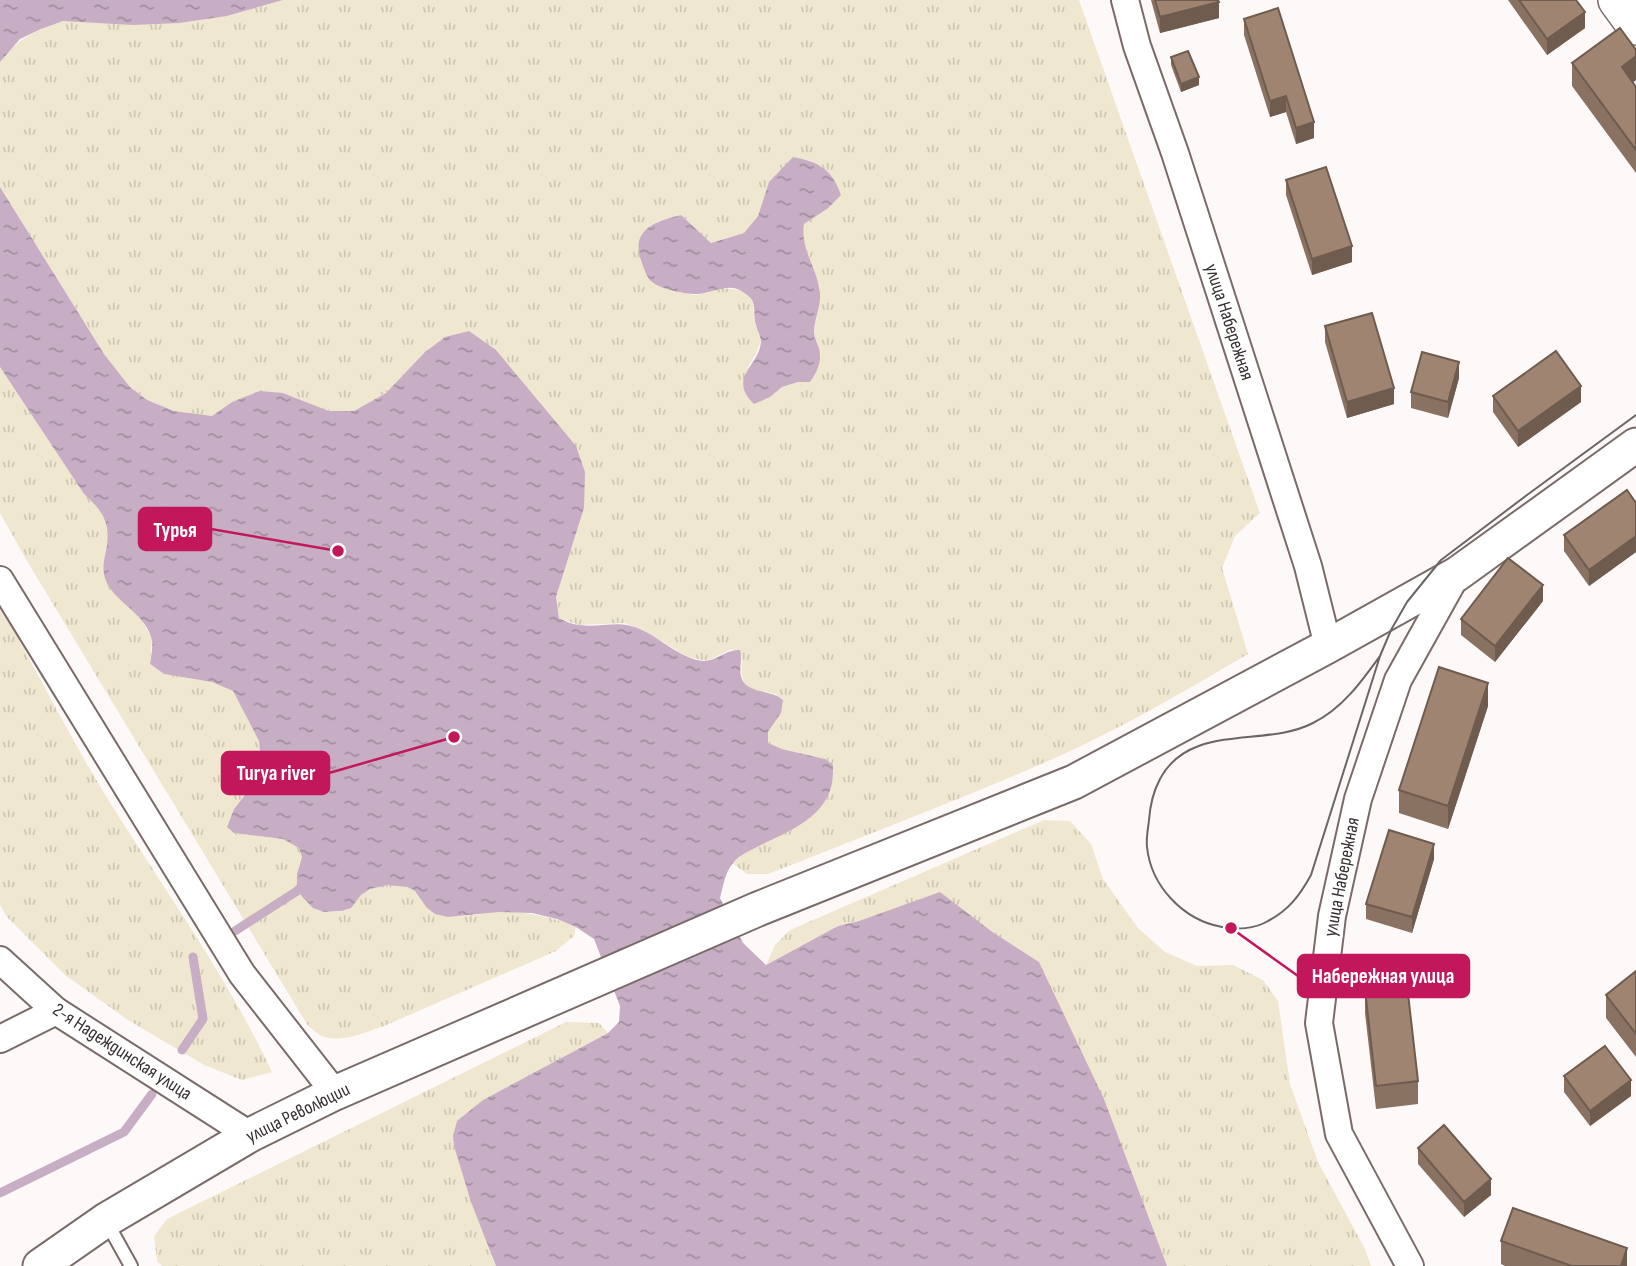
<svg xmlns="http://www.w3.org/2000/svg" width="1636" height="1266" font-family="'Sofia Sans Condensed',sans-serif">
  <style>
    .grass { fill: url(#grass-tufts); fill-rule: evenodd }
    .water { fill: url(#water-ripples) }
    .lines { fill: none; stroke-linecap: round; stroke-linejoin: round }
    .stream { stroke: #c7aec5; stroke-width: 9 }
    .service-casing { stroke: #796b68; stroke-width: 16 }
    .minor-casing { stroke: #796b68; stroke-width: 30 }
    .tertiary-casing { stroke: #796b68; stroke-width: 37 }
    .secondary-casing { stroke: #796b68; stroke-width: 40 }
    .service { stroke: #fff; stroke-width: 12 }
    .minor { stroke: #fff; stroke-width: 26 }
    .tertiary { stroke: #fff; stroke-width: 33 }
    .secondary { stroke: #fff; stroke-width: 37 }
    .tram { stroke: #6b6665; stroke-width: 2 }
    .wall { fill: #897261 }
    .shaded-wall { fill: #6f5c4f }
    .building { fill: #9f8471; stroke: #6f5c4f; stroke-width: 2 }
    .labels { text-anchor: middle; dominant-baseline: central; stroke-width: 6; stroke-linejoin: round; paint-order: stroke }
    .street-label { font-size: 19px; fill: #373130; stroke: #fff }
    .leader { fill: none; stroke: #c2185b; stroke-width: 2.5 }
    .callout-dot { fill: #c2185b; stroke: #fff; stroke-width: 2.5 }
    .callout { fill: #c2185b; stroke: #c2185b; stroke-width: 2.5 }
    .callout-label { font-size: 21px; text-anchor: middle; font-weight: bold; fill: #fff }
  </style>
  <defs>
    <pattern id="grass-tufts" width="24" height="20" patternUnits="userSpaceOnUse" patternTransform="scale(1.75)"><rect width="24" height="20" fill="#f0e7d0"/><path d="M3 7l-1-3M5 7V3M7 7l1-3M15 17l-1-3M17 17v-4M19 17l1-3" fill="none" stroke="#cec7b3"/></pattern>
    <pattern id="water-ripples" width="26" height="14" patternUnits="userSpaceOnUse" patternTransform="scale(1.75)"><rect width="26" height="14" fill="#c7aec5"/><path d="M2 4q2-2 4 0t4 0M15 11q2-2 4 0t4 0" fill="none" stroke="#a28ea0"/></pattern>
  </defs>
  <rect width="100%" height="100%" fill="#fdf9f9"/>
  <g class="grass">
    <path d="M283 0H1079L1260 513 1235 536 1222 568 1248 654C1185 691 1122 728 1055 758 961 799 864 836 768 874H747L732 863 741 856 825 759 782 749 767 743 768 732 781 713 776 694C745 688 740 690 742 656L732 649 707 661 701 660 686 656 641 629 624 623 579 625 559 618 556 597 584 508 445 337 425 352 386 393 354 411H329L283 393 232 402 212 416 174 411 147 400 130 387 104 354 0 187V62C19 37 35 31 63 21L227 16ZM769 182 827 209 804 224 802 237 820 289 819 307 814 329 815 341 821 355 798 382 782 387 770 397 748 367 756 354 761 341 755 322 752 300 740 290 722 288 707 293 694 295 682 293 652 282 639 245C648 221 657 221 681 215L711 243 744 233 758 216Z"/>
    <path d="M0 367 84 494 98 507 105 517 108 539 104 563 112 589 142 620 152 639 150 664 164 674 212 682 233 691 259 741 261 764 255 782 234 809V833L283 839 299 848 302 857 297 874 313 908C323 912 339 915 350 908 354 905 356 900 360 896 367 889 380 885 390 885 398 885 410 886 416 892 427 902 425 911 443 915 460 919 480 913 497 912 525 911 551 916 576 927L574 936 556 951 384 1026C365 1032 342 1044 322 1036 317 1034 313 1029 308 1026L27 561 0 513Z"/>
    <path d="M0 610 13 629C43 684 72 740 104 793 161 885 226 974 272 1072L242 1080 204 1065 128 1020 65 975 7 917 0 905Z"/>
    <polygon points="1044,820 1070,821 1091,844 1103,879 1138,928 1165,952 1197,966 1233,965 1263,980 1278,1001 1290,1084 1318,1162 1365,1249 1371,1266 1167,1266 1039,962 991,931 859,921 838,926 766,965 775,945 790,930"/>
    <polygon points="566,1022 599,1023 608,1033 483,1100 492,1258 496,1266 162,1266 157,1261 154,1236 167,1219"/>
  </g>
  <g class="water">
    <polygon points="0,0 283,0 227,16 179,23 133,25 63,21 41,29 20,39 0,62"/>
    <path d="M793 157C819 162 832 169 841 195L827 209 804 224C800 247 815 265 819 287 823 302 815 316 814 331 814 340 821 348 820 357 820 366 815 375 810 382H798L782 387 770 397 754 404C727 378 759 366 761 342 761 336 756 328 755 321 754 315 755 306 752 300 750 297 747 295 744 293 731 281 713 293 698 294 687 295 661 289 652 282 647 278 644 269 642 263 629 230 655 221 681 215L711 243 744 233 758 216 769 182Z"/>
    <path d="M0 187 104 354 130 387 147 400 174 411 212 416 232 402 260 391 283 393 329 411H354L386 393 425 352 445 337 469 331 496 350 576 446 585 472 584 508 556 597 559 618C565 621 573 625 580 625 601 628 618 619 640 629 659 637 682 660 704 661 717 661 726 649 740 650 743 660 738 670 742 679 748 694 771 689 783 700L781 713 768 732V743L782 749 825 759 833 765C833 775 833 784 829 793 819 820 785 833 761 845 752 850 740 854 733 863 725 872 723 887 720 898L743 943 766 965 838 926 859 921 940 892 991 931 1039 962 1104 1099 1167 1266H496L471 1202 454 1146 453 1136 457 1121 483 1100 608 1033 619 1022 620 1006 594 939 576 927 557 919 532 913 499 912 448 917 435 914 427 908 415 891 407 887 388 885 370 889 361 895 351 908 342 911 324 912 313 908 297 891V874L302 857 299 848 283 839 234 833 227 827 234 809 255 782 261 764 259 741 233 691 212 682 164 674 150 664C151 656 154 644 151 637 144 612 112 601 105 578 102 569 104 559 106 551 111 524 104 512 84 494L0 367Z"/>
  </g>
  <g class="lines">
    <g class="stream">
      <polyline points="235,931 297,891 306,882"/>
      <polyline points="182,1050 203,1019 193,957"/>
      <polyline points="0,1193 124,1132 152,1094"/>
    </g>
    <defs>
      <polyline id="service" points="106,1221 131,1266"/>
      <g id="minor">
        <polyline points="1125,0 1137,46 1175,153 1308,566 1328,646"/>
        <polyline points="0,580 242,974 335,1093"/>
        <polyline points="0,960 56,1011 250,1135"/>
        <polyline points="0,1039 56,1011"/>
        <polyline points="1410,1266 1339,1134 1319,1023 1332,916 1358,799 1398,680 1457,574"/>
      </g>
      <polyline id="tertiary" points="40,1266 106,1220 250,1135 335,1093 758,909 1074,782 1328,646 1457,574 1636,445"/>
      <polyline id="secondary" points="1617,0 1636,26"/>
    </defs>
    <use href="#service" class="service-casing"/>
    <use href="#minor" class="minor-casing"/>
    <use href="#tertiary" class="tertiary-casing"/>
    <use href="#secondary" class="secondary-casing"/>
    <use href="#service" class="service"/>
    <use href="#minor" class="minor"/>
    <use href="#tertiary" class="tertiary"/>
    <use href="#secondary" class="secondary"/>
    <path class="tram" d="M1380 656C1362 681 1342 709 1313 723 1265 748 1190 722 1160 779 1153 792 1150 806 1149 820 1148 829 1146 838 1147 847 1151 886 1183 920 1222 927 1236 930 1255 929 1268 921 1289 910 1300 895 1311 875L1380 656 1391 630 1407 602 1441 560 1527 495 1636 415"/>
  </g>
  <g class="wall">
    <polygon points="1151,0 1218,0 1219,18 1160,33"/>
    <polygon points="1508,0 1576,0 1585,28 1547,55"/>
    <polygon points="1244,19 1314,138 1296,144 1286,112 1270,117 1244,35"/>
    <polygon points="1636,50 1636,80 1633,82 1636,87 1636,173 1572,86 1572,63"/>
    <polygon points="1171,57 1199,85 1181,92 1171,65"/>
    <polygon points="1286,180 1352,262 1312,275 1286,195"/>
    <polygon points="1325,326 1394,404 1347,418 1325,342"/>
    <polygon points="1459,378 1448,418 1411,408 1411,392"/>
    <polygon points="1493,396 1581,402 1518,447 1493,412"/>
    <polygon points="1636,503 1636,552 1589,586 1564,551 1564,535"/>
    <polygon points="1543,601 1495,662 1461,635 1461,619"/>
    <polygon points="1488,706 1448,829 1399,813 1399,790"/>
    <polygon points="1434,859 1412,933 1366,919 1366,904"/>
    <polygon points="1636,971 1636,1057 1606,1018 1606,995"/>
    <polygon points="1365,990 1418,1081 1418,1104 1376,1109 1365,1013"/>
    <polygon points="1564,1076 1631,1096 1590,1126 1564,1092"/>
    <polygon points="1418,1148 1491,1195 1464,1217 1418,1164"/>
    <polygon points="1501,1241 1627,1266 1505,1266 1501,1264"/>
  </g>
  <g class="shaded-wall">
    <polygon points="1219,2 1219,18 1160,33 1160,17"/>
    <polygon points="1585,12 1585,28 1547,55 1547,39"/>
    <polygon points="1636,56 1636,80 1622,91 1622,67"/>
    <polygon points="1199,77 1199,85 1181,92 1181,84"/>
    <polygon points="1286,96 1286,112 1270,117 1270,101"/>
    <polygon points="1314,122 1314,138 1296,144 1296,128"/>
    <polygon points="1352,246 1352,262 1312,275 1312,259"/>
    <polygon points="1459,362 1459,378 1448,418 1448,402"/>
    <polygon points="1581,386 1581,402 1518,447 1518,431"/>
    <polygon points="1394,388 1394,404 1347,418 1347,402"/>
    <polygon points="1636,536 1636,552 1589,586 1589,570"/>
    <polygon points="1543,585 1543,601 1495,662 1495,646"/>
    <polygon points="1488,683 1488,706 1448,829 1448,806"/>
    <polygon points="1434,844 1434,859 1412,933 1412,917"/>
    <polygon points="1631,1080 1631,1096 1590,1126 1590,1111"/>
    <polygon points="1491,1179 1491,1195 1464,1217 1464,1202"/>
    <polygon points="1627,1248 1627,1266 1621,1266"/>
  </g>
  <g class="building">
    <polygon points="1155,0 1218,0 1219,2 1160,17"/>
    <polygon points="1519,0 1576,0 1585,12 1547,39"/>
    <polygon points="1278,8 1314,122 1296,128 1286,96 1270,101 1244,19"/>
    <polygon points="1620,28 1636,50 1636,56 1622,67 1636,87 1636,150 1572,63"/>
    <polygon points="1188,51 1199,77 1181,84 1171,57"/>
    <polygon points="1326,167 1352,246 1312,259 1286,180"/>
    <polygon points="1372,313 1394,388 1347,402 1325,326"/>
    <polygon points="1556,351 1581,386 1518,431 1493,396"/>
    <polygon points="1422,352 1459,362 1448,402 1411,392"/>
    <polygon points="1627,490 1636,503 1636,536 1589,570 1564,535"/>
    <polygon points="1508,558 1543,585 1495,646 1461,619"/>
    <polygon points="1439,667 1488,683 1448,806 1399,790"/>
    <polygon points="1389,830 1434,844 1412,917 1366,904"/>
    <polygon points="1636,971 1636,1034 1606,995"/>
    <polygon points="1407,985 1418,1081 1376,1086 1365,990"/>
    <polygon points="1605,1046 1631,1080 1590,1111 1564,1076"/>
    <polygon points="1444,1125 1491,1179 1464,1202 1418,1148"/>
    <polygon points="1513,1208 1627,1248 1621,1266 1572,1266 1501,1241"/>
  </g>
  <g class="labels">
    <g class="street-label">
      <text transform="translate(1229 322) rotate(72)">улица Набережная</text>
      <text transform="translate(1342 877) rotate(-79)">улица Набережная</text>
      <text transform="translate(122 1052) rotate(33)">2-я Надеждинская улица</text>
      <text transform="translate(298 1113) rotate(-26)">улица Революции</text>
    </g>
  </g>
  <path class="leader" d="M338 551L211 529M454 737L329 773M1231 928L1298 976"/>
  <g class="callout-dot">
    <circle cx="338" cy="551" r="7"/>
    <circle cx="454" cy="737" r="7"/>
    <circle cx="1231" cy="928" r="7"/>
  </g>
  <g class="callout">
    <rect x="139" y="508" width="72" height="42" rx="7"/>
    <rect x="222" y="752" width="107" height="42" rx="7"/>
    <rect x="1298" y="955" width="171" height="42" rx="7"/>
  </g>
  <g class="callout-label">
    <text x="175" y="537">Турья</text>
    <text x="276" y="780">Turya river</text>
    <text x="1383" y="983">Набережная улица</text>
  </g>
</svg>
